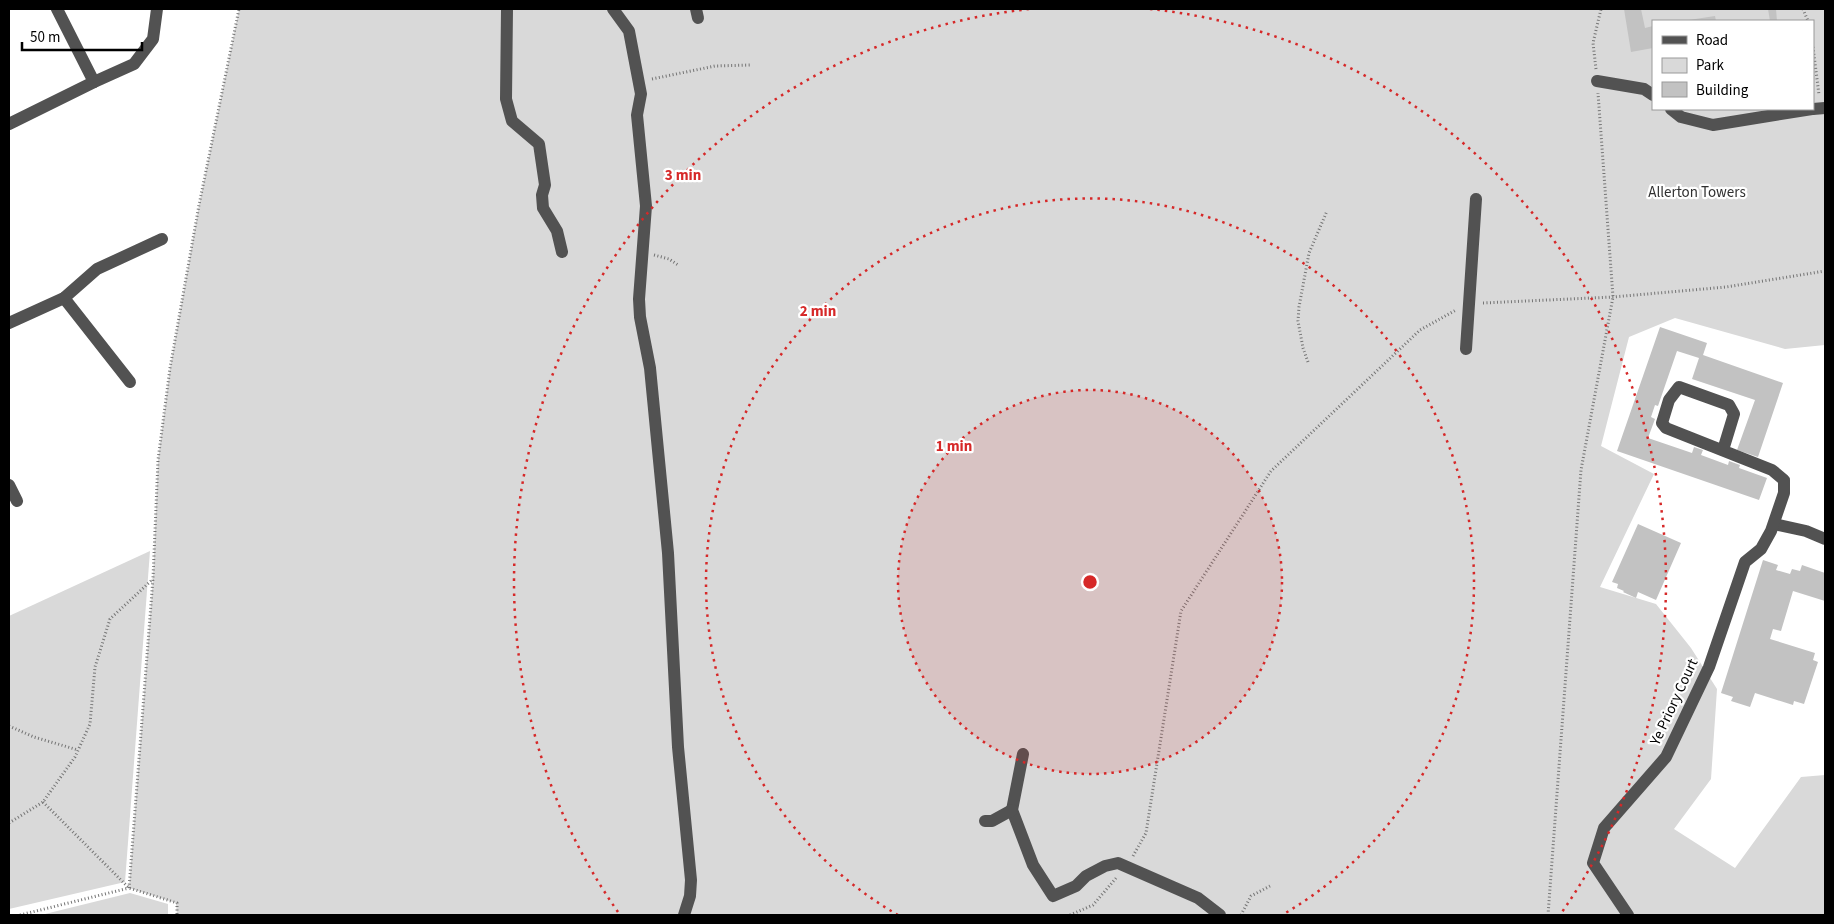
<svg xmlns="http://www.w3.org/2000/svg" width="1834" height="924" font-family="'Source Sans 3',sans-serif">
  <style>
    .green { fill: #d9d9d9; fill-rule: evenodd }
    .building { fill: #c2c2c2 }
    .lines { fill: none; stroke-linecap: round; stroke-linejoin: round }
    .path { stroke: #747474; stroke-width: 3; stroke-dasharray: 1 2.5; stroke-linecap: butt }
    .minor { stroke: #525252; stroke-width: 12 }
    .ring { fill: none; stroke: #d62828; stroke-width: 2.5; stroke-dasharray: 2.5 5 }
    .labels { text-anchor: middle; dominant-baseline: central; stroke-width: 4.5; stroke-linejoin: round; paint-order: stroke }
    .park-label { font-size: 15px; fill: #303030; stroke: #fff }
    .street-label { font-size: 15px; fill: #000; stroke: #fff }
    .centre { fill: #d62828; stroke: #fff; stroke-width: 2.5 }
    .ring-label { font-size: 15px; text-anchor: middle; font-weight: bold; fill: #d62828; stroke: #fff; stroke-width: 4.5; stroke-linejoin: round; paint-order: stroke }
  </style>
  <rect width="100%" height="100%" fill="#fff"/>
  <g class="green">
    <path d="M239 9H1825V345L1785 349 1675 318 1629 337 1601 446 1654 474 1600 587 1656 604 1691 648 1717 689 1711 779 1674 829 1735 868 1801 777 1825 775V915H177L176 903 129 888 153 578 158 460 170 368 199 205ZM1653 21H1813V109H1653Z"/>
    <polygon points="150,551 125,882 9,909 9,616"/>
    <polygon points="130,893 168,904 168,915 41,915"/>
  </g>
  <g class="building">
    <polygon points="1624,9 1641,9 1645,28 1653,26 1653,48 1631,52"/>
    <polygon points="1768,9 1776,9 1777,21 1770,21"/>
    <polygon points="1715,16 1716,21 1689,21 1689,20"/>
    <polygon points="1660,327 1707,343 1703,355 1783,383 1758,457 1737,450 1755,400 1692,379 1699,358 1677,351 1658,406 1655,405 1651,417 1655,419 1648,438 1692,453 1694,447 1703,450 1701,455 1728,465 1729,461 1740,465 1739,468 1767,478 1759,500 1617,451"/>
    <polygon points="1638,524 1681,543 1656,600 1638,592 1636,598 1623,592 1624,591 1617,588 1618,584 1612,582"/>
    <polygon points="1763,560 1778,565 1776,570 1790,574 1792,569 1800,571 1802,565 1825,573 1825,601 1793,591 1781,631 1773,629 1770,639 1815,653 1813,660 1818,662 1804,704 1794,701 1793,705 1755,693 1750,707 1731,701 1733,697 1721,693"/>
  </g>
  <g class="lines">
    <g class="path">
      <polyline points="1803,9 1808,21"/>
      <polyline points="1813,47 1819,95"/>
      <polyline points="1596,69 1593,43 1601,9"/>
      <polyline points="652,79 715,66 750,65"/>
      <polyline points="654,255 669,259 678,265"/>
      <polyline points="1483,303 1613,297 1726,287 1825,271"/>
      <polyline points="1308,362 1303,348 1298,321 1299,307 1309,253 1327,211"/>
      <polyline points="9,726 34,737 78,750"/>
      <polyline points="43,802 129,888 177,903 177,915"/>
      <polyline points="9,823 43,802 75,757 90,724 95,667 110,619 153,579"/>
      <polyline points="1133,856 1146,833 1181,611 1271,471 1420,330 1456,310"/>
      <polyline points="129,888 153,578 158,460 170,368 199,205 239,9"/>
      <polyline points="20,915 129,888"/>
      <polyline points="1070,915 1093,905 1117,877"/>
      <polyline points="1241,915 1251,896 1270,886"/>
      <polyline points="1548,915 1581,470 1613,297 1598,93"/>
    </g>
    <g class="minor">
      <polyline points="507,9 506,99 512,121 539,144 545,185 542,195 543,208 557,231 562,252"/>
      <polyline points="613,9 629,31 641,94 637,115 646,206 639,299 640,317 650,368 668,553 678,747 691,880 690,896 684,915"/>
      <polyline points="696,9 698,18"/>
      <polyline points="1597,81 1644,89 1653,95"/>
      <polyline points="94,82 134,64 153,39 157,9"/>
      <polyline points="1671,109 1681,117 1713,125 1812,109"/>
      <polyline points="1813,109 1825,108"/>
      <polyline points="9,124 94,82 57,9"/>
      <polyline points="64,298 130,382"/>
      <polyline points="9,323 64,298 97,269 162,239"/>
      <polyline points="1466,349 1476,199"/>
      <polyline points="9,485 17,501"/>
      <polyline points="1774,524 1806,531 1825,539"/>
      <polyline points="1023,754 1012,810 1033,865 1053,896 1076,886 1086,876 1105,866 1118,863 1198,898 1220,915"/>
      <polyline points="985,821 992,821 1012,810"/>
      <polyline points="1628,915 1593,863 1604,828 1666,757 1709,667 1745,562 1761,549 1771,531 1784,493 1784,480 1772,470 1666,428 1662,423 1669,400 1679,387 1729,405 1734,414 1723,450"/>
    </g>
  </g>
  <circle cx="1090" cy="582" r="192" fill="#d62828" fill-opacity=".12"/>
  <g class="ring">
    <circle cx="1090" cy="582" r="192"/>
    <path d="M898 915A384 384 0 1 1 1282 915"/>
    <path d="M618 912A576 576 0 0 1 1030 9M1150 9A576 576 0 0 1 1562 912"/>
  </g>
  <g class="labels">
    <g class="park-label">
      <text x="1697" y="192">Allerton Towers</text>
    </g>
    <g class="street-label">
      <text transform="translate(1674 702) rotate(-65)">Ye Priory Court</text>
    </g>
  </g>
  <circle cx="1090" cy="582" r="8" class="centre"/>
  <g class="ring-label">
    <text x="683" y="180">3 min</text>
    <text x="818" y="316">2 min</text>
    <text x="954" y="451">1 min</text>
  </g>
  <rect width="1834" height="924" fill="none" stroke="#000000" stroke-width="20"/>
  <rect x="1652" y="20" width="162" height="90" fill="#ffffff" stroke="#999999"/>
  <rect x="1662" y="36" width="25" height="8" fill="#525252" stroke="#999999"/>
  <text x="1696" y="45" font-size="15" fill="#000000">Road</text>
  <rect x="1662" y="58" width="25" height="15" fill="#d9d9d9" stroke="#999999"/>
  <text x="1696" y="70" font-size="15" fill="#000000">Park</text>
  <rect x="1662" y="82" width="25" height="15" fill="#c2c2c2" stroke="#999999"/>
  <text x="1696" y="95" font-size="15" fill="#000000">Building</text>
  <path d="M22 42v8h120v-8" fill="none" stroke="#000000" stroke-width="2.5"/>
  <text x="30" y="42" font-size="15" fill="#000000" stroke="#ffffff" stroke-width="4" paint-order="stroke">50 m</text>
</svg>
